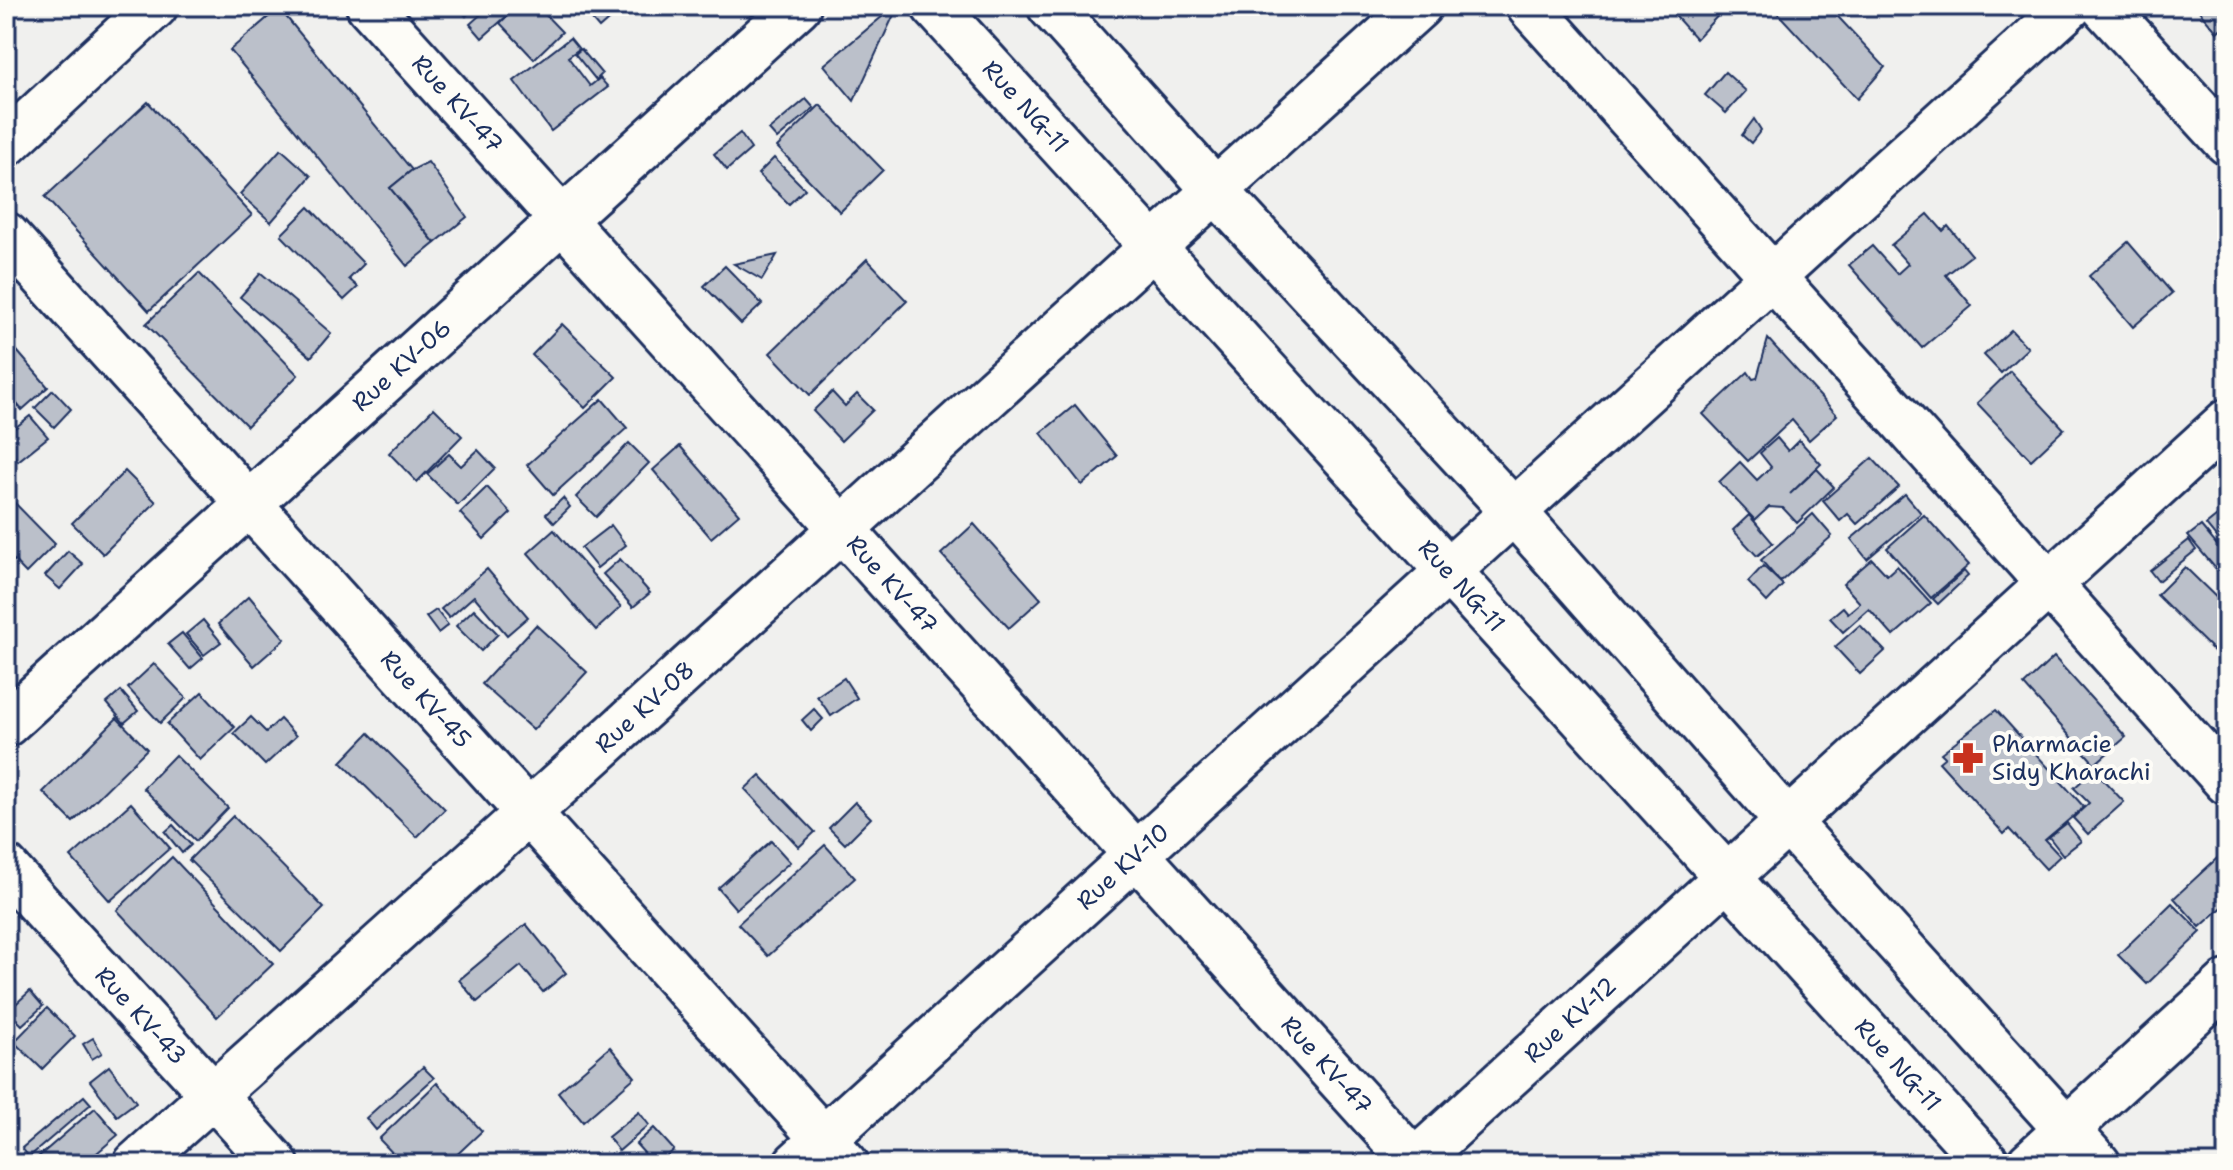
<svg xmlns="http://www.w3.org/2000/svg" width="2233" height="1170" font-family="'Shantell Sans',sans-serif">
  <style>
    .building { fill: #bbc0ca; stroke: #1b2f5e; stroke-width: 2 }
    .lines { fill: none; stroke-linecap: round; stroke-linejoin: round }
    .minor-casing { stroke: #1b2f5e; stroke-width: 50 }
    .minor { stroke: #fdfcf7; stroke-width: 44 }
    .labels { text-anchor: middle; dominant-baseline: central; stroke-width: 8; stroke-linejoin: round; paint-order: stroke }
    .street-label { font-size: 24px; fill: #1b2f5e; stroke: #fdfcf7 }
    .poi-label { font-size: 24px; fill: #1b2f5e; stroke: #fdfcf7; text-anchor: start }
  </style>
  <rect width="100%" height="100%" fill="#f0f0ee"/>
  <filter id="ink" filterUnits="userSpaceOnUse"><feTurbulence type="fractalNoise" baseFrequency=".0125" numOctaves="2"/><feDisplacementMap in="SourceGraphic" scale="16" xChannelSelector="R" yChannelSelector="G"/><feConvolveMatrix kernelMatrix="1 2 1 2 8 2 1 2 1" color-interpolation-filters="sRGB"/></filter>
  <g filter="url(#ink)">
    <g class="building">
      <polygon points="456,6 476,6 466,16"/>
      <polygon points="490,6 518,6 482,38 470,24"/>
      <polygon points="518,6 537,6 562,32 534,59 500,23"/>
      <polygon points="580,6 624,6 599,28"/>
      <polygon points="895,6 898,6 854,101 824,65"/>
      <polygon points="1672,6 1725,6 1726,7 1696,39 1669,9"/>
      <polygon points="1771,6 1828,6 1885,67 1857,99"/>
      <polygon points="2195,6 2227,6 2227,23 2217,32"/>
      <polygon points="279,8 412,170 390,188 435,243 407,266 230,50"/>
      <polygon points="570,38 579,49 568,57 590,86 600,78 608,87 551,131 514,81"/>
      <polygon points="581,49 602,74 596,80 575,54"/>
      <polygon points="1725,72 1746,91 1726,113 1705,95"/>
      <polygon points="806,99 814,108 777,139 769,130"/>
      <polygon points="148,102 252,215 149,311 45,197"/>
      <polygon points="820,105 883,170 840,212 777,147"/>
      <polygon points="1754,119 1761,130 1751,143 1742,135"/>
      <polygon points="740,133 751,149 727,170 714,154"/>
      <polygon points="281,149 311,176 271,222 240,194"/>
      <polygon points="774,158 805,189 789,204 758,174"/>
      <polygon points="428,162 467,217 435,243 390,188 412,170"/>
      <polygon points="309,207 364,264 349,279 358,287 344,300 281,235"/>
      <polygon points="1928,214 1943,231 1948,226 1972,255 1946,275 1972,306 1922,348 1849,265 1872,246 1897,274 1908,264 1891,245"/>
      <polygon points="2128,242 2172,293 2133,327 2089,276"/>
      <polygon points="777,255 762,280 734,264"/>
      <polygon points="867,259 907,301 810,395 770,353"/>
      <polygon points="725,266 762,304 741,324 704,286"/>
      <polygon points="199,273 298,375 247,426 146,324"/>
      <polygon points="261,273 331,333 311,357 240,297"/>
      <polygon points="562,324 616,377 585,408 532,355"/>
      <polygon points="2011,330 2028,348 2001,373 1984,355"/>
      <polygon points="6,338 48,387 22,410 6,391"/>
      <polygon points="1768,339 1837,415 1809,440 1792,420 1748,461 1703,414 1748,372 1753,379 1757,378"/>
      <polygon points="2010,371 2064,429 2031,460 1977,403"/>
      <polygon points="53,390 71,409 54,427 35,408"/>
      <polygon points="832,392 845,406 857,394 873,410 841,441 813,411"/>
      <polygon points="602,399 627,428 553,495 527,465"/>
      <polygon points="1075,405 1117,456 1082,485 1041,433"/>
      <polygon points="434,408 462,436 417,482 389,453"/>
      <polygon points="30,416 48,437 18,461 6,445 6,435"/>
      <polygon points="1777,438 1788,451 1799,440 1821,464 1790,494 1817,469 1834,487 1797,523 1783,508 1769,507 1755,520 1719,482 1740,462 1757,480 1771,467 1760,453"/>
      <polygon points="629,443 649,463 596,517 576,497"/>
      <polygon points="680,446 739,514 711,538 653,470"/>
      <polygon points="478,450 495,468 458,505 427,474 449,454 461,466"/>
      <polygon points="6,453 14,462 6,469"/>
      <polygon points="1872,458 1899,487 1857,524 1848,514 1840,521 1823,501"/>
      <polygon points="125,471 156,502 103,554 72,523"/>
      <polygon points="487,487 511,513 484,539 460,513"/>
      <polygon points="6,494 55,544 26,573 6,552"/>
      <polygon points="1905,494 1921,513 1867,559 1851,539"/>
      <polygon points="563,498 570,507 554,523 546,514"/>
      <polygon points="2227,508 2227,551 2206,525"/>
      <polygon points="1813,514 1832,536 1780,582 1761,560"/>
      <polygon points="1749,515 1773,543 1757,556 1733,530"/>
      <polygon points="1924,515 1969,565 1931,598 1887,548"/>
      <polygon points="974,524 1041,599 1009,628 941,554"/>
      <polygon points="611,525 626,545 597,568 581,548"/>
      <polygon points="2201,526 2227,557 2227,582 2188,536"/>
      <polygon points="554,530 621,607 596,630 528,553"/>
      <polygon points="2189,540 2196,550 2158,581 2150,571"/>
      <polygon points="68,551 83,564 60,589 45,576"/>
      <polygon points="620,559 650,593 633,607 603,574"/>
      <polygon points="1872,559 1887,575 1897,566 1931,603 1893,636 1869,609 1843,632 1830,618 1843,607 1848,613 1860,603 1843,584"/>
      <polygon points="1763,566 1783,585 1767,602 1748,582"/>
      <polygon points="2185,567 2227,608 2227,664 2157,595"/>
      <polygon points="487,569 528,617 507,635 474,596 449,618 441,609"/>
      <polygon points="1964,571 1968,576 1938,604 1933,599"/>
      <polygon points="249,596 285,639 254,666 218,624"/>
      <polygon points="474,609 498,634 481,651 456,626"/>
      <polygon points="436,610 448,625 438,633 426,617"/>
      <polygon points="203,620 221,642 204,655 186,634"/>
      <polygon points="536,625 587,672 533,730 482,684"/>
      <polygon points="1860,625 1885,651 1860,674 1835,647"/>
      <polygon points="182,633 203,658 190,669 168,644"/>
      <polygon points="2054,657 2126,737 2095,764 2024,685"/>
      <polygon points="154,664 186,698 160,723 128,688"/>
      <polygon points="844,678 857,698 831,716 817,696"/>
      <polygon points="121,691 138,711 124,723 107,703"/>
      <polygon points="202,692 235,727 200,760 167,724"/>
      <polygon points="814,709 823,719 811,731 802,720"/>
      <polygon points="1996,710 2084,807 2045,840 2060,856 2046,869 2009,829 2004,834 1939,762 1945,757 1941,753"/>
      <polygon points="251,717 266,732 280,719 296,736 265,765 234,733"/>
      <polygon points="117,718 147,749 73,822 43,792"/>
      <polygon points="369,733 445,809 417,837 341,762"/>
      <polygon points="175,755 228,808 196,841 143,788"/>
      <polygon points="2094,770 2124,802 2088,834 2073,818 2089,803 2074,788"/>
      <polygon points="760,775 815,832 799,847 745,789"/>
      <polygon points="855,802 871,818 845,844 829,828"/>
      <polygon points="131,803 170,848 110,901 71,857"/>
      <polygon points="233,816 324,908 281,951 189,860"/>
      <polygon points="2067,823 2081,841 2063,855 2049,837"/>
      <polygon points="173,825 191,845 182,853 165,832"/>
      <polygon points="771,841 790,862 736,909 718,888"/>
      <polygon points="825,845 855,878 768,956 738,924"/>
      <polygon points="2227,849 2227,903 2200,927 2174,898"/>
      <polygon points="172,857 273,964 217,1017 117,910"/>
      <polygon points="2172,903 2201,932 2147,984 2118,955"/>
      <polygon points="526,924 566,973 543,992 521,966 477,1002 459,980"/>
      <polygon points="30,991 43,1006 22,1025 8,1011"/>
      <polygon points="47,1008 75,1036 42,1069 14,1042"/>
      <polygon points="93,1038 102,1053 92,1059 83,1044"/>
      <polygon points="610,1047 635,1077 583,1122 558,1092"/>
      <polygon points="109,1066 136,1102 117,1116 90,1081"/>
      <polygon points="423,1067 434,1078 376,1130 366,1118"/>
      <polygon points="437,1083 482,1131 447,1164 403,1164 379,1139"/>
      <polygon points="84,1096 91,1104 29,1157 22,1148"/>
      <polygon points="95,1108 118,1135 84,1164 30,1164"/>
      <polygon points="639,1112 649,1125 619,1151 608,1137"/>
      <polygon points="654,1128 674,1150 658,1164 654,1164 636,1144"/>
    </g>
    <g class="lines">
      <defs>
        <g id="minor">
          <path id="s1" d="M369 6 1416 1164"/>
          <path id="s2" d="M934 6 1988 1164"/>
          <polyline points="1050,6 1216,191 1514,512 1787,821 2098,1164"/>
          <polyline points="1529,6 2227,782"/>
          <polyline points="2103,6 2227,142"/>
          <polyline points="6,144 155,6"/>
          <path id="s3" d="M6 235 846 1164"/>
          <path id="s4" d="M6 724 798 6"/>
          <path id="s5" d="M6 868 276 1164"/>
          <path id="s6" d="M136 1164 528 813 1419 6"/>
          <path id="s7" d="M796 1164 2070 6"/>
          <path id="s8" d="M1412 1164 2227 422"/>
          <polyline points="2029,1164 2227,983"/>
        </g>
      </defs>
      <use href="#minor" class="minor-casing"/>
      <use href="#minor" class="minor"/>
    </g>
  </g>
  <defs>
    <symbol id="pharmacy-bare" viewBox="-9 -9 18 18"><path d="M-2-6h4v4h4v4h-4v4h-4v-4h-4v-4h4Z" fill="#c8321e" stroke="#fdfcf7" stroke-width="2.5" paint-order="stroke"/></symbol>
  </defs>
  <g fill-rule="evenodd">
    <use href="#pharmacy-bare" x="1946" y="736" width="44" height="44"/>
  </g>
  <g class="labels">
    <g class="street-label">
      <text stroke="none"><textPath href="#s1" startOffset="132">Rue KV-47</textPath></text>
      <text stroke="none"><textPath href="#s2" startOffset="136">Rue NG-11</textPath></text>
      <text stroke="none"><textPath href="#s4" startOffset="534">Rue KV-06</textPath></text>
      <text stroke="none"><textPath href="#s1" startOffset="780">Rue KV-47</textPath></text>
      <text stroke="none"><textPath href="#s2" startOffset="784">Rue NG-11</textPath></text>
      <text stroke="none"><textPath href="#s3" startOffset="626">Rue KV-45</textPath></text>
      <text stroke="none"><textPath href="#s6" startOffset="684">Rue KV-08</textPath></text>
      <text stroke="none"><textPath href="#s7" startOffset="442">Rue KV-10</textPath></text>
      <text stroke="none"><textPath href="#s5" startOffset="200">Rue KV-43</textPath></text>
      <text stroke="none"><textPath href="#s8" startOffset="214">Rue KV-12</textPath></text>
      <text stroke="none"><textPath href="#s2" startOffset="1432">Rue NG-11</textPath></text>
      <text stroke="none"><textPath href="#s1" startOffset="1428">Rue KV-47</textPath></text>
    </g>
    <g class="poi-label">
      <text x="1992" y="744">Pharmacie<tspan x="1992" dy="28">Sidy Kharachi</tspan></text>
    </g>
  </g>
  <rect width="2233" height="1170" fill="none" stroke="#fdfcf7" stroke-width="32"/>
  <rect x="16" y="16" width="2201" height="1138" fill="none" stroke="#1b2f5e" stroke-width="3" filter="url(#ink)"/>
</svg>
